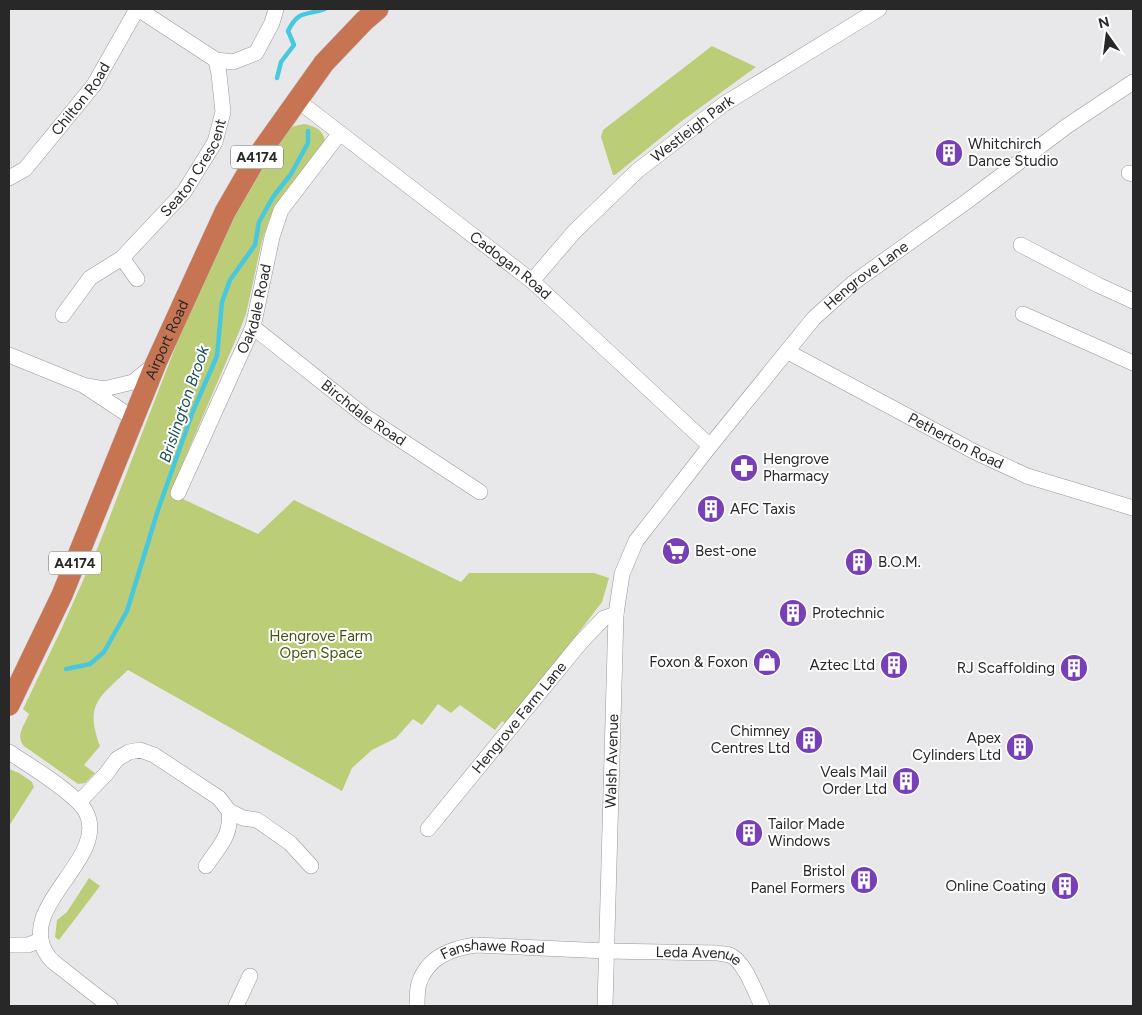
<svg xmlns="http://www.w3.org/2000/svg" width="1142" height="1015" font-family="Figtree,sans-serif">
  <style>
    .green { fill: #bccd78 }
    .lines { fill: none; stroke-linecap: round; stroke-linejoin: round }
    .stream { stroke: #48c8de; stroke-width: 4.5 }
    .minor-casing { stroke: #98989a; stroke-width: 16 }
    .highway-casing { stroke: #c3c3c3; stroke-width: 22 }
    .minor { stroke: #fff; stroke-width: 15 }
    .highway { stroke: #c77453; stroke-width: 21 }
    .labels { text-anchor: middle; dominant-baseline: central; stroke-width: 4; stroke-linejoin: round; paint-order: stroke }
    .shield { fill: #fff; stroke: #686869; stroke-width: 1 }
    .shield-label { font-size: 14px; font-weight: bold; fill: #282829 }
    .street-label { font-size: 15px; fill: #282829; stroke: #fff }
    .poi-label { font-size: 15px; fill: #282829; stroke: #fff; text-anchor: end }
    .park-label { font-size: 15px; fill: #475212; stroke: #fff }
    .water-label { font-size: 16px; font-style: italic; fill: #184e57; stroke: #fff }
  </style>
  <rect width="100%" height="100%" fill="#e8e8eb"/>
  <g class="green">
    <polygon points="712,46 756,67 679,123 615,175 613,175 601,137 603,130"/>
    <path d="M304 124C315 126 324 130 325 142L269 220 262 241 246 314 239 332 170 493 258 534 294 500 461 582 469 573H594L609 578 602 602 508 725 502 721 495 730 460 705 451 713 438 704 422 725 413 719 396 738 372 750 352 768 342 791 128 670C100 697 84 704 100 746L84 765 95 773 85 783 78 784 24 746C15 736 24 726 29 714L23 709 60 632 98 547 201 281 234 217 272 151 286 131 294 126Z"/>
    <polygon points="9,769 19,773 32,782 34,787 9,826"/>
    <polygon points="89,878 100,886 59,940 55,937 57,920 67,912"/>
  </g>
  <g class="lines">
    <g class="stream">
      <path d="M277 78 281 62 294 45 288 31C299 9 306 16 325 9"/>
      <polyline points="66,669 90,664 104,652 127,611 158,510 193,411 217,356 222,302 230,280 255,245 259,222 273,197 291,174 308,143 308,131"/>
    </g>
    <defs>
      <g id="minor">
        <polyline points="138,9 216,60 233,62 256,53 272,23 276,9"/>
        <path id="s1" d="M297 100 532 281 710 446"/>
        <polyline points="1129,173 1133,174"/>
        <path id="s2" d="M9 178 25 169 94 85 137 9"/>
        <polyline points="1021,245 1098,285 1133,301"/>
        <polyline points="122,258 137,279"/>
        <path id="s3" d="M532 281 574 232 637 171 724 104 879 9"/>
        <polyline points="1023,314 1133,363"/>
        <path id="s4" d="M63 315 90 278 122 258 184 192 215 142 223 112 219 74 216 60"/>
        <path id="s5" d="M253 327 366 417 480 492"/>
        <path id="s6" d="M788 352 975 452 1027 476 1133 508"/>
        <polyline points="9,355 83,385 133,418"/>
        <polyline points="87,386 104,389 133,382 154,365"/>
        <path id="s7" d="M178 493 253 327 272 237 281 210 340 133"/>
        <path d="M9 752C27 764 77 794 86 812 110 859 13 907 48 956 52 962 60 967 65 971 80 983 95 995 110 1006"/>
        <polyline points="79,802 106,774 117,759 129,752 140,750 154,755 219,798 229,811 243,818 257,820 290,843 311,866"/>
        <path id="s8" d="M428 829 581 642 604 618 616 614"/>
        <path d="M206 866C219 846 232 836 229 811"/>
        <polyline points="9,945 28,945 41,940"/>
        <polyline points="236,1006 250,976"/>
        <path id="s9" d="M417 1006C417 999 417 990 419 983 428 957 450 949 475 945L606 951 718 953C721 954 726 954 730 955 745 962 755 992 762 1006"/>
        <path id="s10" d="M605 1006 616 614 622 574 636 541 710 446 814 318 853 283 966 202 1067 126 1133 82"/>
      </g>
      <g id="highway">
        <path id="s11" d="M9 705 62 595 156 363 225 212 255 160 324 63 364 21 378 9"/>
      </g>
    </defs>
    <use href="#minor" class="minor-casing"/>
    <use href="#highway" class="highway-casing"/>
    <use href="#minor" class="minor"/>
    <use href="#highway" class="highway"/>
  </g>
  <defs>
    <symbol id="building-disc" viewBox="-11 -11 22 22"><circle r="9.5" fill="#7740b7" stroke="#fff"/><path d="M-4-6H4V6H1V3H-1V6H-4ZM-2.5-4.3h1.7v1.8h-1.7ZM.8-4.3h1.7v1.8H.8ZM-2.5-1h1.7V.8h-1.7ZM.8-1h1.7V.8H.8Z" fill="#fff"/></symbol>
    <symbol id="pharmacy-disc" viewBox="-11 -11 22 22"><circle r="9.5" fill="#7740b7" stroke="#fff"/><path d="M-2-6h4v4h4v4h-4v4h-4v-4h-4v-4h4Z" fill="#fff"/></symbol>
    <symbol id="supermarket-disc" viewBox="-11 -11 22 22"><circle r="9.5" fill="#7740b7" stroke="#fff"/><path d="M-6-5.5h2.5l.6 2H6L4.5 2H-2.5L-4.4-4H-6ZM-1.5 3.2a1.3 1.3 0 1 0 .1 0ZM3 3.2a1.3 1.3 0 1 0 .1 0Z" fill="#fff"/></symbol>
    <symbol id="shop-disc" viewBox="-11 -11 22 22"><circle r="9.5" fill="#7740b7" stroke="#fff"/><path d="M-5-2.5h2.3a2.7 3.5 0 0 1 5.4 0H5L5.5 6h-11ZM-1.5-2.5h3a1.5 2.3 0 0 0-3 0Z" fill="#fff"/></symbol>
  </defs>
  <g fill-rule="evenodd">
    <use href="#building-disc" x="933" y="137" width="32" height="32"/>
    <use href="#pharmacy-disc" x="728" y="452" width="32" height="32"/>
    <use href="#building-disc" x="695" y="493" width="32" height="32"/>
    <use href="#supermarket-disc" x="660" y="535" width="32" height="32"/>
    <use href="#building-disc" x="843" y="546" width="32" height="32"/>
    <use href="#building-disc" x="777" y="597" width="32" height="32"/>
    <use href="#shop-disc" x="751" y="646" width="32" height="32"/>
    <use href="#building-disc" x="878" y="649" width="32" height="32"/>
    <use href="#building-disc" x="1058" y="652" width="32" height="32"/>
    <use href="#building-disc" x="793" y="724" width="32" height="32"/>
    <use href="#building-disc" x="1004" y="731" width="32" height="32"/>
    <use href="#building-disc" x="890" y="765" width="32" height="32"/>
    <use href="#building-disc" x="733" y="817" width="32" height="32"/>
    <use href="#building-disc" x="848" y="864" width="32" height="32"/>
    <use href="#building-disc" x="1049" y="870" width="32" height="32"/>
  </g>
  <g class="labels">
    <g class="shield">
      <rect x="231" y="145.5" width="52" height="23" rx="4"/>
      <rect x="49" y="551.5" width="52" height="23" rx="4"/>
    </g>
    <g class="shield-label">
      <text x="257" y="157">A4174</text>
      <text x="75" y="563">A4174</text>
    </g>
    <g class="street-label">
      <text stroke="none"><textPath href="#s2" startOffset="108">Chilton Road</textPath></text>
      <text stroke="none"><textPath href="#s3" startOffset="222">Westleigh Park</textPath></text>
      <text stroke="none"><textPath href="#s4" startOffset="200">Seaton Crescent</textPath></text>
      <text stroke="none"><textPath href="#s1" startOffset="270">Cadogan Road</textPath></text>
      <text stroke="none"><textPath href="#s10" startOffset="821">Hengrove Lane</textPath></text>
      <text stroke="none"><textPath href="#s7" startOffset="200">Oakdale Road</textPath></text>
      <text stroke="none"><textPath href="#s11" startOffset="398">Airport Road</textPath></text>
      <text stroke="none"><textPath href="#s5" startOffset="140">Birchdale Road</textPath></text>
      <text stroke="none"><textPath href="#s6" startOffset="190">Petherton Road</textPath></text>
      <text stroke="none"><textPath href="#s8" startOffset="144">Hengrove Farm Lane</textPath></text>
      <text stroke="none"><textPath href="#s10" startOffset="245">Walsh Avenue</textPath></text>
      <text stroke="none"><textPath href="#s9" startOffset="112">Fanshawe Road</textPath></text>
      <text stroke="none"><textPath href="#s9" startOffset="319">Leda Avenue</textPath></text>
    </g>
    <g class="poi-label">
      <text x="968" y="144" text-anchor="start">Whitchirch<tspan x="968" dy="17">Dance Studio</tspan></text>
      <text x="763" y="459" text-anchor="start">Hengrove<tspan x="763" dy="17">Pharmacy</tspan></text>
      <text x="730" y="509" text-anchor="start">AFC Taxis</text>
      <text x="695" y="551" text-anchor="start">Best-one</text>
      <text x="878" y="562" text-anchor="start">B.O.M.</text>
      <text x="812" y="613" text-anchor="start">Protechnic</text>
      <text x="748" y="662">Foxon &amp; Foxon</text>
      <text x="875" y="665">Aztec Ltd</text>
      <text x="1055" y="668">RJ Scaffolding</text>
      <text x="790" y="731">Chimney<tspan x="790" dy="17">Centres Ltd</tspan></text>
      <text x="1001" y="738">Apex<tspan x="1001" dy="17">Cylinders Ltd</tspan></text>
      <text x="887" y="772">Veals Mail<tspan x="887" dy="17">Order Ltd</tspan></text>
      <text x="768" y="824" text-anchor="start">Tailor Made<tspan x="768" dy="17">Windows</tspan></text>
      <text x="845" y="871">Bristol<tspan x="845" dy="17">Panel Formers</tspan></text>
      <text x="1046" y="886">Online Coating</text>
    </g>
    <g class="park-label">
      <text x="321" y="636">Hengrove Farm<tspan x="321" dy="17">Open Space</tspan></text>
    </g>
    <g class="water-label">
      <text transform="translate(184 404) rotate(-71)">Brislington Brook</text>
    </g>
  </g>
  <rect width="1142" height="1015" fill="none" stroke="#282829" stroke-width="20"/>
  <g transform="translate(1107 35) rotate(346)" stroke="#ffffff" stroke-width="4" paint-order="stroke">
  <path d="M0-4L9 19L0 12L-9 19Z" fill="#282829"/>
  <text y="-8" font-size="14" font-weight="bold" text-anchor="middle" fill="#282829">N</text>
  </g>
</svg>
